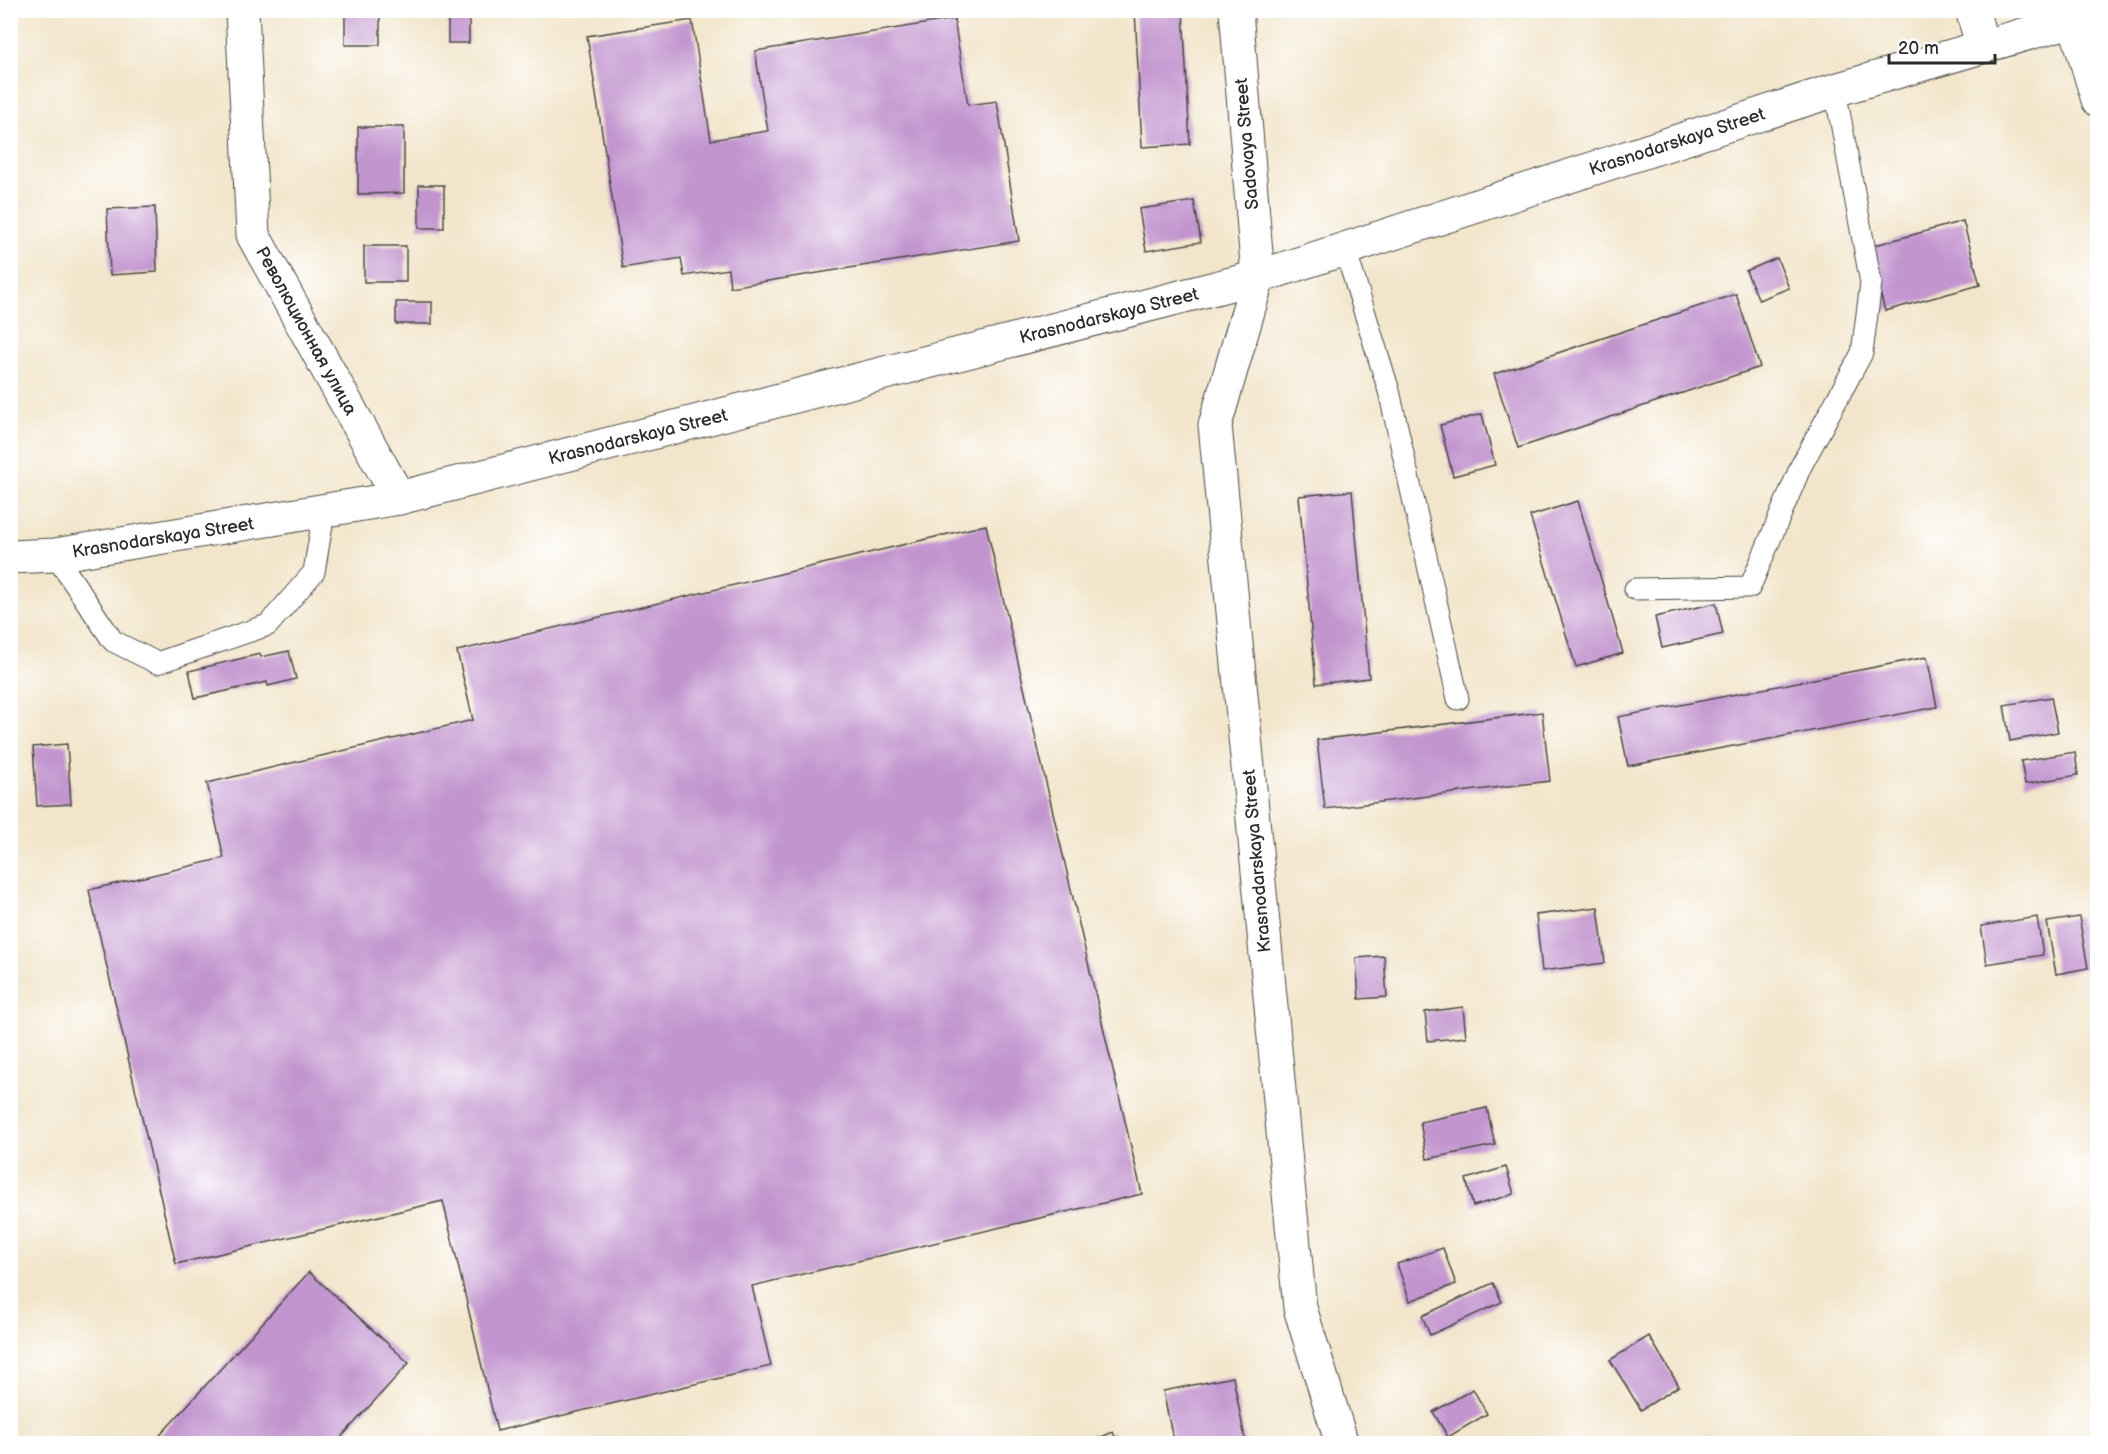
<svg xmlns="http://www.w3.org/2000/svg" width="2108" height="1454" font-family="'Balsamiq Sans',sans-serif">
  <style>
    .building { fill: #c295cf }
    .lines { fill: none; stroke-linecap: round; stroke-linejoin: round }
    .service-casing { stroke: #494743; stroke-width: 23 }
    .minor-casing { stroke: #494743; stroke-width: 35 }
    .service { stroke: #fff; stroke-width: 21 }
    .minor { stroke: #fff; stroke-width: 33 }
    .labels { text-anchor: middle; dominant-baseline: central; stroke-width: 5; stroke-linejoin: round; paint-order: stroke }
    .street-label { font-size: 18px; fill: #2b2b2b; stroke: #fff }
  </style>
  <rect width="100%" height="100%" fill="#fff"/>
  <filter id="ink" filterUnits="userSpaceOnUse"><feTurbulence type="fractalNoise" baseFrequency=".0167" numOctaves="2"/><feDisplacementMap in="SourceGraphic" scale="12" xChannelSelector="R" yChannelSelector="G"/><feConvolveMatrix kernelMatrix="1 2 1 2 8 2 1 2 1" color-interpolation-filters="sRGB"/></filter>
  <filter id="wash" filterUnits="userSpaceOnUse"><feTurbulence type="fractalNoise" baseFrequency=".008" numOctaves="4" result="noise"/><feDisplacementMap in="SourceGraphic" scale="24" xChannelSelector="R" yChannelSelector="G"/><feGaussianBlur stdDeviation="1.35" result="paint"/><feColorMatrix in="noise" values="0 0 0 0 0 0 0 0 0 0 0 0 0 0 0 0 0 1.4 0 .05"/><feComposite in="paint" operator="in"/></filter>
  <g filter="url(#wash)">
    <rect width="100%" height="100%" fill="#f2e5cb"/>
    <g id="blocks">
      <g class="building">
        <rect x="345" y="10" width="35" height="35"/>
        <rect x="448" y="10" width="21" height="33"/>
        <polygon points="1135,10 1183,10 1190,144 1142,147"/>
        <polygon points="954,19 968,105 997,101 1019,241 730,287 728,269 684,276 681,258 623,268 587,36 692,20 711,140 768,131 755,51"/>
        <polygon points="358,127 404,127 404,193 358,194"/>
        <rect x="419" y="185" width="25" height="43"/>
        <polygon points="1194,201 1201,242 1146,251 1139,209"/>
        <polygon points="155,207 157,272 110,275 107,209"/>
        <polygon points="1963,221 1980,285 1885,311 1868,247"/>
        <rect x="364" y="246" width="42" height="36"/>
        <polygon points="1777,258 1789,288 1759,300 1746,271"/>
        <polygon points="1736,294 1760,367 1518,448 1494,374"/>
        <rect x="396" y="302" width="36" height="22"/>
        <polygon points="1482,414 1495,465 1453,476 1440,425"/>
        <polygon points="1352,491 1369,678 1316,684 1299,496"/>
        <polygon points="1578,501 1623,653 1576,667 1530,516"/>
        <polygon points="986,525 1142,1194 752,1286 771,1366 497,1431 443,1201 176,1264 89,890 224,858 207,783 473,720 457,651"/>
        <polygon points="1716,603 1723,634 1662,648 1655,617"/>
        <polygon points="289,651 296,679 268,686 267,682 195,698 189,671 260,654 261,657"/>
        <polygon points="1927,657 1937,707 1628,766 1618,717"/>
        <polygon points="2051,697 2058,732 2010,741 2004,705"/>
        <polygon points="1542,712 1550,781 1325,809 1317,740"/>
        <polygon points="67,744 71,804 37,806 33,747"/>
        <polygon points="2075,752 2078,775 2025,784 2021,761"/>
        <polygon points="1598,907 1605,963 1542,971 1536,915"/>
        <polygon points="2037,917 2043,955 1987,964 1981,926"/>
        <polygon points="2079,917 2088,968 2056,974 2047,922"/>
        <polygon points="1384,956 1387,997 1359,999 1356,958"/>
        <polygon points="1463,1007 1466,1037 1428,1041 1425,1012"/>
        <polygon points="1487,1108 1495,1145 1427,1159 1420,1122"/>
        <polygon points="1506,1167 1514,1194 1473,1206 1466,1179"/>
        <polygon points="1443,1248 1456,1284 1410,1301 1397,1264"/>
        <polygon points="309,1272 409,1363 335,1444 152,1444"/>
        <polygon points="1493,1283 1502,1302 1430,1335 1422,1316"/>
        <polygon points="1649,1336 1679,1386 1641,1410 1610,1360"/>
        <polygon points="1233,1377 1246,1444 1174,1444 1163,1391"/>
        <polygon points="1473,1389 1487,1414 1448,1437 1433,1412"/>
        <polygon points="1113,1432 1118,1444 1085,1444"/>
      </g>
    </g>
  </g>
  <g filter="url(#ink)">
    <use href="#blocks" fill-opacity="0" stroke="#494743" stroke-width="1.5"/>
    <g class="lines">
      <defs>
        <g id="service">
          <polyline points="1345,249 1389,391 1458,699"/>
          <polyline points="55,555 113,641 157,663 268,625 314,572 324,512"/>
          <polyline points="1635,589 1750,587 1801,466 1862,353 1871,283 1835,90"/>
        </g>
        <g id="minor">
          <polyline points="242,10 253,235 399,498"/>
          <polyline points="1236,10 1258,277 1215,425 1300,1308 1342,1444"/>
          <polyline points="1972,10 1983,47"/>
          <polyline points="2074,20 2098,100"/>
          <polyline points="10,557 55,555 399,498 1258,277 1835,90 2074,20 2098,16"/>
        </g>
      </defs>
      <use href="#service" class="service-casing"/>
      <use href="#minor" class="minor-casing"/>
      <use href="#service" class="service"/>
      <use href="#minor" class="minor"/>
    </g>
  </g>
  <g class="labels">
    <g class="street-label">
      <text transform="translate(1677 142) rotate(-18)">Krasnodarskaya Street</text>
      <text transform="translate(1247 144) rotate(-95)">Sadovaya Street</text>
      <text transform="translate(1109 316) rotate(-14)">Krasnodarskaya Street</text>
      <text transform="translate(306 331) rotate(61)">Революционная улица</text>
      <text transform="translate(638 437) rotate(-14)">Krasnodarskaya Street</text>
      <text transform="translate(163 538) rotate(-9)">Krasnodarskaya Street</text>
      <text transform="translate(1257 861) rotate(-95)">Krasnodarskaya Street</text>
    </g>
  </g>
  <rect width="2108" height="1454" fill="none" stroke="#fff" stroke-width="36"/>
  <path d="M1889 54v9h106v-9" fill="none" stroke="#2b2b2b" stroke-width="3"/>
  <text x="1898" y="54" font-size="18" fill="#2b2b2b" stroke="#ffffff" stroke-width="4.5" paint-order="stroke">20 m</text>
</svg>
